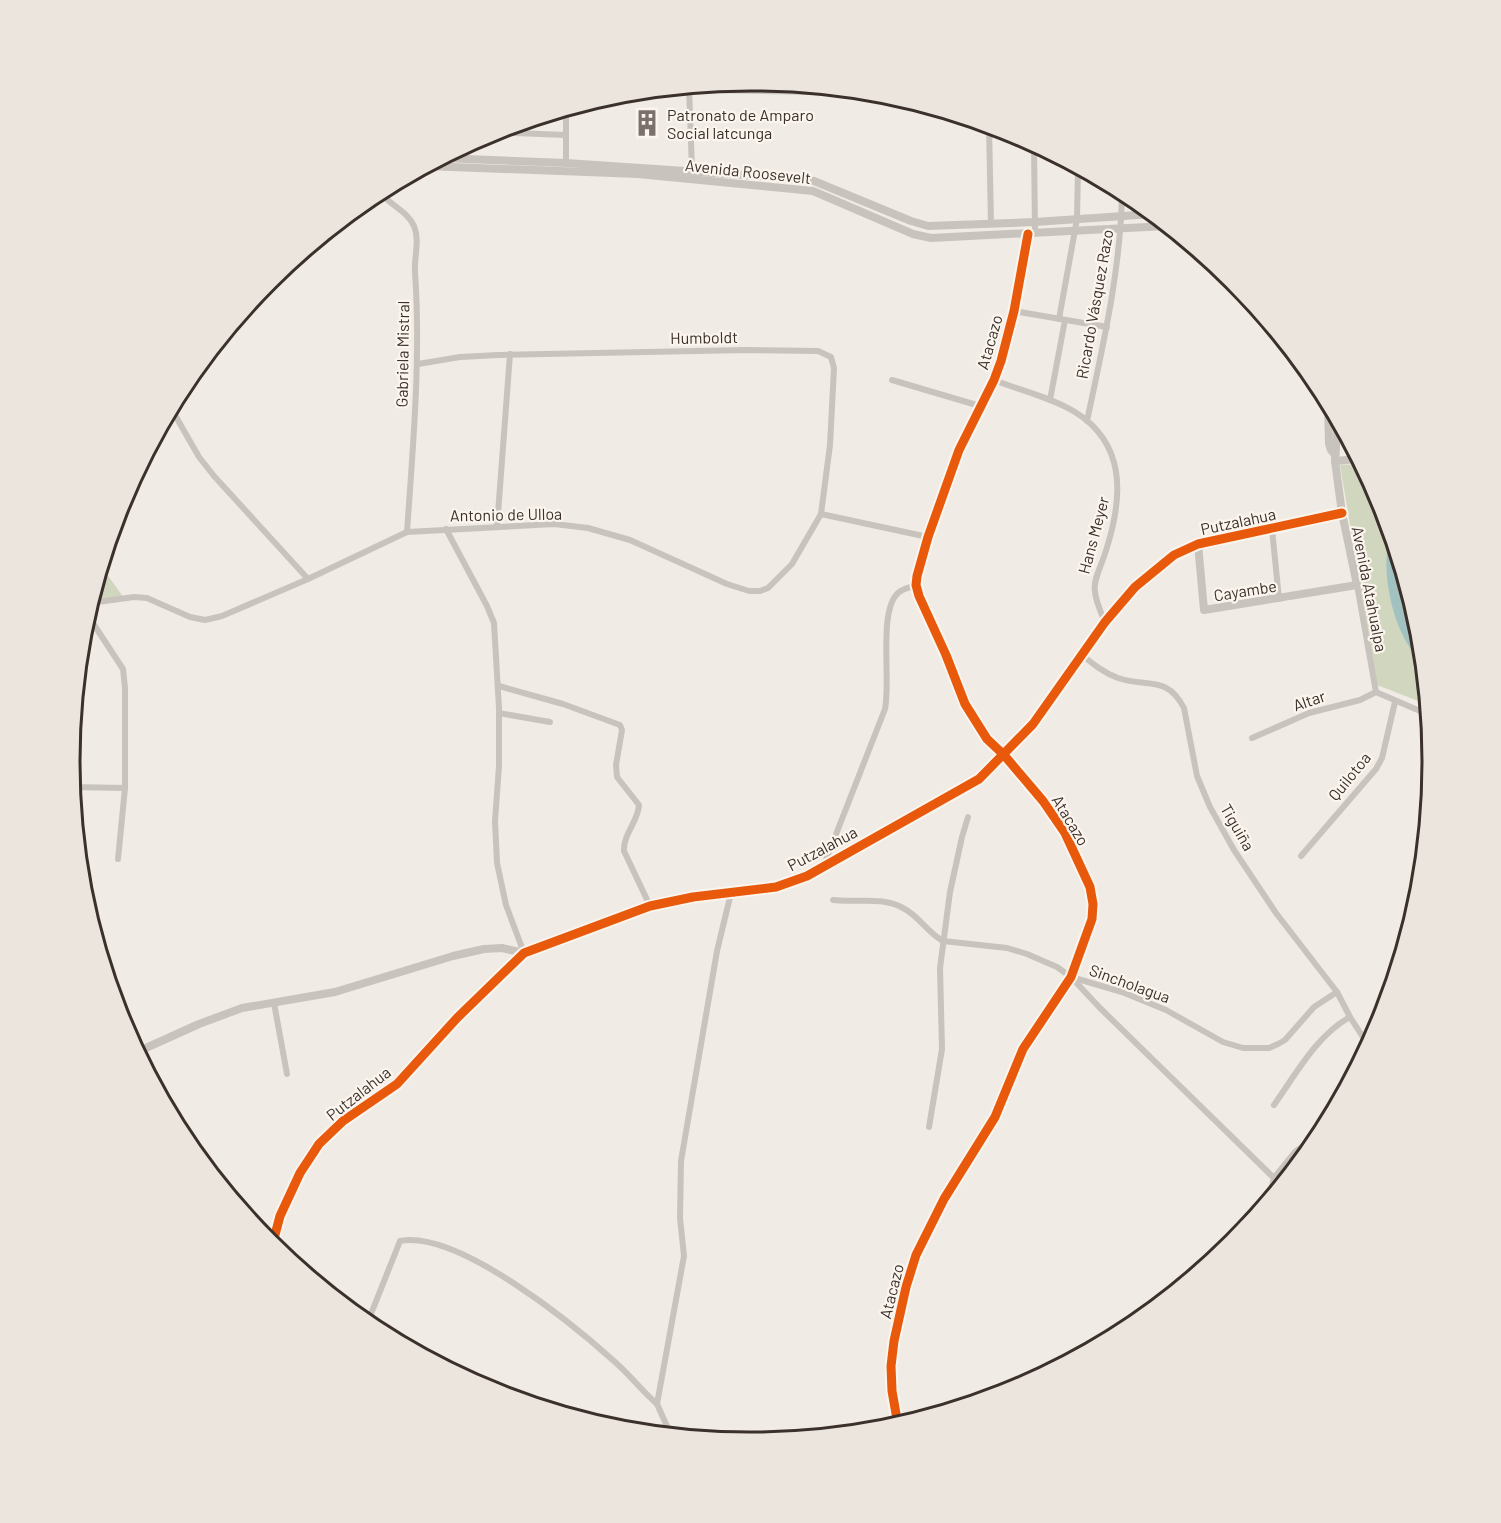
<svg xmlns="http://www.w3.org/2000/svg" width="1501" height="1523" font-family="Barlow,sans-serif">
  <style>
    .green { fill: #d1d6bf }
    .water { fill: #a1c2c1 }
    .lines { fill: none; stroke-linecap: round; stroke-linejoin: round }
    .minor { stroke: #c9c3be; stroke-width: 6 }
    .tertiary { stroke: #c9c3be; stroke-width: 8 }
    .cycleway-casing { stroke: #fbf5ee; stroke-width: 13 }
    .cycleway { stroke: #e8590c; stroke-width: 9 }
    .labels { text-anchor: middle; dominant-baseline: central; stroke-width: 4.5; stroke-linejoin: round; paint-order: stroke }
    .poi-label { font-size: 16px; fill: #3b302b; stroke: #fbf5ee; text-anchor: start }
    .street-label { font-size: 16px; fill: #3b302b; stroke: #fbf5ee }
    .rim { fill: none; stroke: #3b302b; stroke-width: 3 }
  </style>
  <rect width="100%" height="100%" fill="#f0ebe5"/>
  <g class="green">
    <polygon points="1360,464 1380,501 1419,629 1426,704 1377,685 1340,465"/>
    <polygon points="101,566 124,598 90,603"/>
  </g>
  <path class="water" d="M1391 536 1419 629 1422 660C1394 641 1378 566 1391 536Z"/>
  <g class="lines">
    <g class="minor">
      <polyline points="689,87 692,170"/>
      <polyline points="657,89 815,92"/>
      <polyline points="566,109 566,163"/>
      <polyline points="989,125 991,224"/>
      <polyline points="491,132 566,135"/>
      <polyline points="1034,144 1035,233"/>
      <path d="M380 191C388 205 407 210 414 226 420 240 414 257 415 272 421 359 413 445 407 532"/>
      <polyline points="1014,311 1107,327"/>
      <polyline points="1059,319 1077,219 1078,168"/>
      <polyline points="418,364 460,357 498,355 746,350 818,351 831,357 834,368 830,445 821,514"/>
      <polyline points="892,380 980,406"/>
      <path d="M994 380C1019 390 1053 398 1075 412 1125 443 1123 494 1108 544 1097 583 1086 580 1105 622"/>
      <polyline points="1050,400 1065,320"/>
      <polyline points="171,408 199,457 214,476 308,579"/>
      <path d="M1087 421C1103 345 1121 269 1122 191"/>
      <polyline points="497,527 510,354"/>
      <polyline points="446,529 487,606 494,623 499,708 499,766 495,821 497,863 506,905 524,953"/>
      <polyline points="1272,529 1279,599"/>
      <polyline points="1357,585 1376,692"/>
      <polyline points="90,603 134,597 147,598 190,617 205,620 222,616 308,579 407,532 554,524 588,528 630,540 727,584 749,591 760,591 768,588 792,564 821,514 928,537"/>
      <polyline points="87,614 123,669 125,688 125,788 118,859"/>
      <path d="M1082 655C1093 664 1104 673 1118 678 1148 688 1167 675 1184 708L1197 776 1210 807 1234 850 1276 913 1337 992 1350 1017 1368 1045"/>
      <path d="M499 686 563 704 620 725 622 730 616 765 617 777 639 805C638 822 623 834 624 851L650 906"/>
      <polyline points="1376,692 1427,714"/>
      <polyline points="499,713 550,722"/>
      <polyline points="1252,738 1309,713 1360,700 1376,692"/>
      <polyline points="71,787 125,788"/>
      <polyline points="1301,856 1376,769 1382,758 1395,702"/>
      <path d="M824 865 885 709C891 681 878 611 898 593 902 589 911 587 916 585"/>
      <path d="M833 900C856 903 881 896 903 908 919 916 928 933 943 941L1007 948 1027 954 1057 967 1071 977 1122 992 1166 1010 1223 1042 1243 1048H1269L1278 1044 1285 1040 1314 1007 1337 992"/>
      <polyline points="1071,977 1100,1008 1274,1178"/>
      <polyline points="274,1003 287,1074"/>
      <path d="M1274 1105C1296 1074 1316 1036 1350 1017"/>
      <polyline points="929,1127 942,1049 940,968 950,892 962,837 968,817"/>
      <polyline points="1269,1199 1274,1178 1295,1152 1322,1132"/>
      <path d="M367 1324 400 1241C458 1230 573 1324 615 1362 630 1375 642 1391 657 1404"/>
      <polyline points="898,1425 892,1391 891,1366 894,1341 906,1287 916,1255 944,1199 995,1117 1023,1049 1071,977 1092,919 1093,904 1090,887 1065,833 1043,801 1004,755 987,739 965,704 946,655 919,596 916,585 917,576 928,537 959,450 994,380 1001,361 1014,311 1028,234"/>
      <polyline points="671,1435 657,1404 684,1256 680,1218 681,1161 717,951 731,893"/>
    </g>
    <g class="tertiary">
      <polyline points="441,158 566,163 803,179 814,181 911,221 928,226 1035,222 1153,214"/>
      <polyline points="425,166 638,174 813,191 913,234 931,238 1167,226"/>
      <polyline points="1328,403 1329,444 1331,450 1335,455"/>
      <polyline points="1335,461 1358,459"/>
      <polyline points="1198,544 1204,610 1357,585 1342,513 1335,461 1338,421"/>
      <polyline points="137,1052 199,1024 242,1008 335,992 453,956 484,949 502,948 524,953"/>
      <polyline points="272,1246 280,1216 300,1173 319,1144 343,1121 397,1084 457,1018 524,953 650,906 693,897 776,887 807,876 979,779 1033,724 1105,622 1135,587 1174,555 1198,544 1342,513"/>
    </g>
    <defs>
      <g id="cycleway">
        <polyline points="272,1246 280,1216 300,1173 319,1144 343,1121 397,1084 457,1018 524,953 650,906 693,897 776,887 807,876 979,779 1033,724 1105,622 1135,587 1174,555 1198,544 1342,513"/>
        <polyline points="898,1425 892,1391 891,1366 894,1341 906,1287 916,1255 944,1199 995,1117 1023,1049 1071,977 1092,919 1093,904 1090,887 1065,833 1043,801 1004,755 987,739 965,704 946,655 919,596 916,585 917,576 928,537 959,450 994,380 1001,361 1014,311 1028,234"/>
      </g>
    </defs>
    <use href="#cycleway" class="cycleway-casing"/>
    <use href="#cycleway" class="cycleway"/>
  </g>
  <defs>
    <symbol id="building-bare" viewBox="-9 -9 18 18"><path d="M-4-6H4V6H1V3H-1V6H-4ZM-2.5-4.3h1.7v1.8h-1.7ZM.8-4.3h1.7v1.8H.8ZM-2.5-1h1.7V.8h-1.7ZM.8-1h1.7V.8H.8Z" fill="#7a716c" stroke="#fbf5ee" stroke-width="2.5" paint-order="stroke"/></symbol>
  </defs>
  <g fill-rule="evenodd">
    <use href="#building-bare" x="628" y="104" width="38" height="38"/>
  </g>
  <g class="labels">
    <g class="poi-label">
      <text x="667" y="114">Patronato de Amparo<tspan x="667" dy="18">Social latcunga</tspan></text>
    </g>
    <g class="street-label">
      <text transform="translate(748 171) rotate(6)">Avenida Roosevelt</text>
      <text transform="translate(1094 304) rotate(-80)">Ricardo Vásquez Razo</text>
      <text transform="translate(704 337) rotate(-1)">Humboldt</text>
      <text transform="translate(989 342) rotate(-74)">Atacazo</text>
      <text transform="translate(402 354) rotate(-89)">Gabriela Mistral</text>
      <text transform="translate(506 514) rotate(-1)">Antonio de Ulloa</text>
      <text transform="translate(1238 521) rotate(-12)">Putzalahua</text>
      <text transform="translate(1093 535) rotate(-75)">Hans Meyer</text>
      <text transform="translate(1370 589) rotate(79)">Avenida Atahualpa</text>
      <text transform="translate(1245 590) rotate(-9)">Cayambe</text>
      <text transform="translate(1309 700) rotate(-19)">Altar</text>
      <text transform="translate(1349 776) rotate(-51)">Quilotoa</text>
      <text transform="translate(1071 820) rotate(59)">Atacazo</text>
      <text transform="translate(1238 827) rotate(60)">Tiguiña</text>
      <text transform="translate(822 848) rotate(-28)">Putzalahua</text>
      <text transform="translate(1130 983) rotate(20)">Sincholagua</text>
      <text transform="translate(358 1093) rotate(-38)">Putzalahua</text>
      <text transform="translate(891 1291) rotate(-76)">Atacazo</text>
    </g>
  </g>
  <path d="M0 0H1501V1523H0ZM750 91H752A670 670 0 0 1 1422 761V762A670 670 0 0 1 752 1432H750A670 670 0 0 1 80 762V761A670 670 0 0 1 750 91Z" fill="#ece5de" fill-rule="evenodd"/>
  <path class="rim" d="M750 91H752A670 670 0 0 1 1422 761V762A670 670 0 0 1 752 1432H750A670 670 0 0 1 80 762V761A670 670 0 0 1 750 91Z"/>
</svg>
